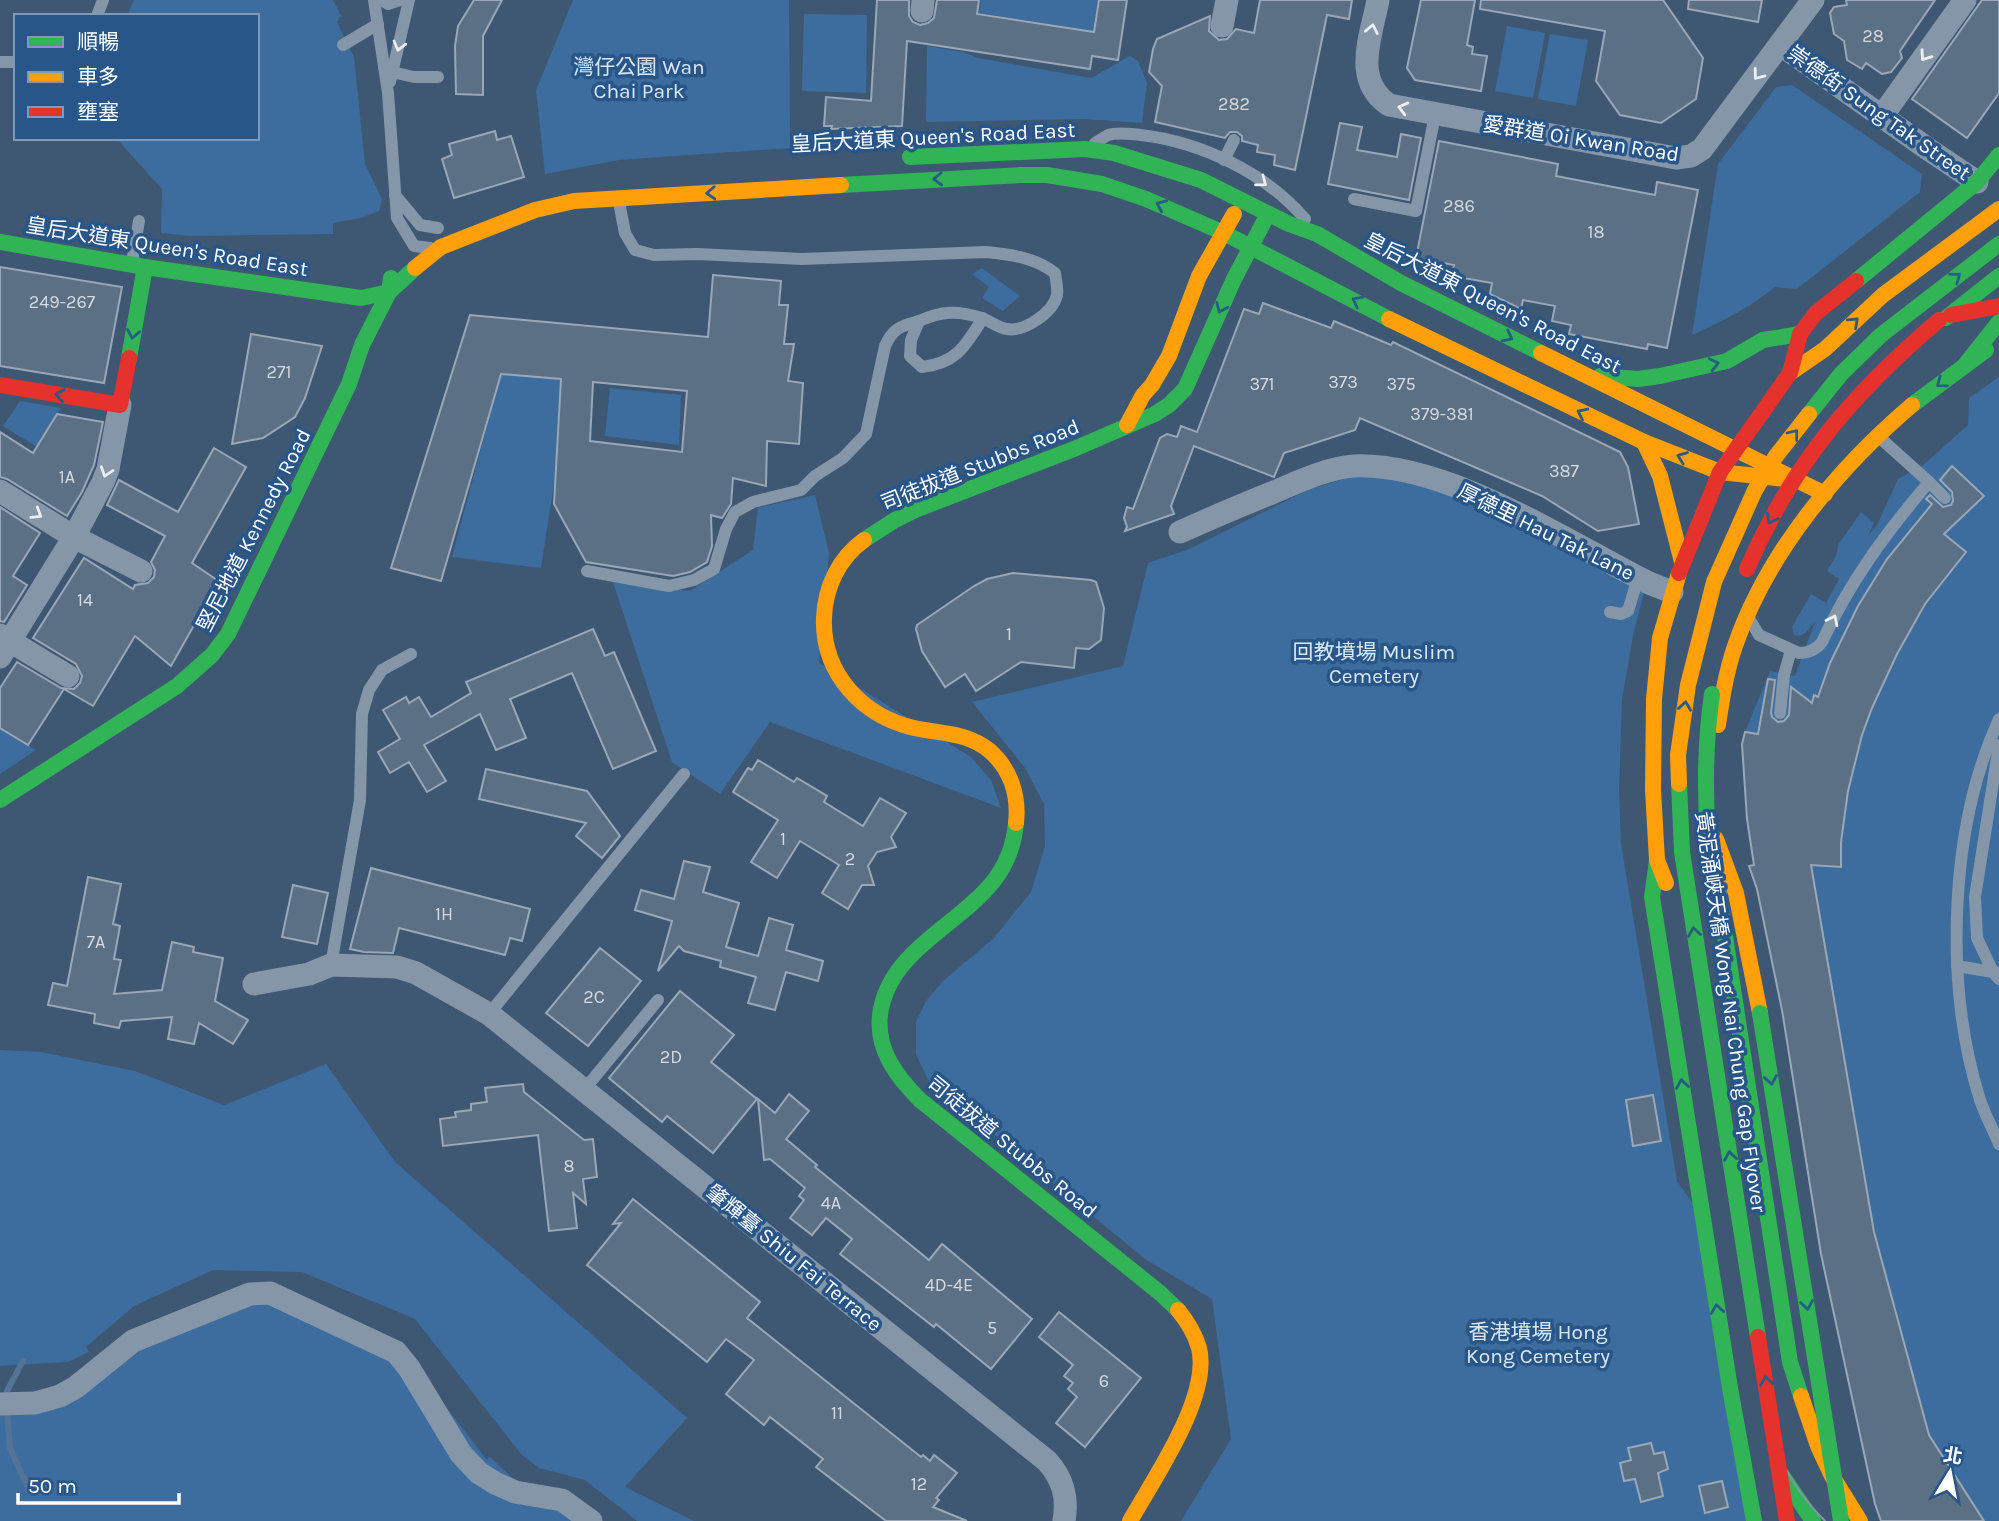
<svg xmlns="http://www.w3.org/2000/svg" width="1999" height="1521" font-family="Karla,'Noto Sans TC',sans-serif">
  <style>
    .green { fill: #3d6d9e }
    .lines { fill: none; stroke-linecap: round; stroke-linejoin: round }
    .stream { stroke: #557396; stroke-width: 6 }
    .building { fill: #5b6f85; stroke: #99a7b6; stroke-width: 2; fill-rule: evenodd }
    .lane { stroke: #8596a8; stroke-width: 12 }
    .street { stroke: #8596a8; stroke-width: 23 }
    .fast { stroke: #30b455; stroke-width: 16 }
    .slow { stroke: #ff9f0a; stroke-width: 16 }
    .jam { stroke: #e5322d; stroke-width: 16 }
    .tram { stroke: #8594a6; stroke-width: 2 }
    .fast-bridge { stroke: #30b455; stroke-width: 16 }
    .slow-bridge { stroke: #ff9f0a; stroke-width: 16 }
    .jam-bridge { stroke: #e5322d; stroke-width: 16 }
    .oneway { stroke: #edeff2 }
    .oneway2 { stroke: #285b86 }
    .labels { text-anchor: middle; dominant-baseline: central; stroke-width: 7; stroke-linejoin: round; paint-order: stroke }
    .number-label { font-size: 18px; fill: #d6dbe0 }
    .park-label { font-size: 21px; fill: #d9e8f7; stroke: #285689 }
    .street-label { font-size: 21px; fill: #fff; stroke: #285689 }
  </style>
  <rect width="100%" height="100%" fill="#3e5773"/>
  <g class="green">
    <polygon points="134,0 333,0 341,16 337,22 354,57 365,164 382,199 379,211 361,218 333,223 333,234 189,236 161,233 162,189 116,138 257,138 257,16 127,16"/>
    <polygon points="573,0 789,0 790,148 619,160 545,174 536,90"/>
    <polygon points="981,0 1098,0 1093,31 979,13"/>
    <polygon points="804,14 867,15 866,93 802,91"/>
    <polygon points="1507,26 1545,33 1533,98 1495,91"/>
    <polygon points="1550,34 1588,40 1576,106 1538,99"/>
    <polygon points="927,46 963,52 978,58 1091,78 1130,56 1138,61 1147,83 1142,123 1085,119 926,122"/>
    <path d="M1792 85 1922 174 1920 192 1797 289 1775 287C1749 308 1723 321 1692 335L1718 164 1776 87Z"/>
    <polygon points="982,268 1020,296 1003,311 982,298 989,287 972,274"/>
    <polygon points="501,374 570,380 541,568 452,557"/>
    <path d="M1999 377V1521H1886L1872 1475 1819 1245 1795 1088 1747 819 1742 744 1745 732 1770 671 1795 676 1815 622C1809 628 1805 638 1794 635L1792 627 1811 594 1826 603 1839 579 1827 571 1837 554 1838 545 1861 512 1874 523 1868 536 1877 525 1898 479 1923 465 1968 425 1969 398Z"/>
    <polygon points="610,388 681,395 679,445 605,436"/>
    <polygon points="20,401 61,408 37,447 3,426"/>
    <polygon points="1386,474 1461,499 1523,525 1644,592 1634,631 1622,699 1619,792 1621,843 1677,1181 1694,1205 1748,1521 1181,1521 1231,1439 1212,1299 1145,1259 928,1080 916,1054 916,1022 926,1001 943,981 993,939 1031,892 1045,846 1044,804 1025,768 972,702 1123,666 1148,563 1187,550 1308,490 1353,476"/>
    <polygon points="815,495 829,553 819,663 971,757 991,780 1001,808 770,722 720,794 672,762 613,582 690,591 753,550 758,508"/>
    <polygon points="0,728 36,750 0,774"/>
    <polygon points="0,1050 41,1052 135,1071 224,1105 326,1064 395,1162 687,1418 625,1487 694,1521 637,1521 585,1480 539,1468 521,1454 415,1319 302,1272 213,1270 134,1306 86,1347 89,1352 68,1362 0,1366"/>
    <polygon points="220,1298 296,1299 395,1341 487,1460 489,1456 524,1489 590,1521 0,1521 0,1394 67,1388"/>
  </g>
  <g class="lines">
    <g class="stream">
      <polyline points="7,1398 7,1391 23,1361"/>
      <polyline points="7,1409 10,1448 29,1490"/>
    </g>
  </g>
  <g class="building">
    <polygon points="474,0 502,0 483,36 483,95 456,94 455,46 458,26"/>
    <polygon points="877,0 909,0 909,16 913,22 920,25 928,23 934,18 937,0 979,0 977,14 1094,32 1099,0 1127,0 1118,60 1092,56 1090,69 907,41 902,126 831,129 832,126 824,126 826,97 871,101"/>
    <polygon points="1260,0 1352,0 1349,19 1327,15 1295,170 1274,165 1275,155 1257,152 1258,145 1242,141 1242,136 1237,132 1230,132 1225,138 1155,122 1162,86 1149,72 1153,49 1157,39 1210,16 1209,31 1219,40 1227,39 1236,29 1254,33"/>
    <polygon points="1421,0 1475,0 1467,45 1473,47 1472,54 1487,56 1481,91 1415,80 1407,68"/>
    <polygon points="1481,0 1663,0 1703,58 1696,99 1661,123 1620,115 1596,81 1605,31 1480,9"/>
    <polygon points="1689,0 1762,0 1758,22 1688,9"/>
    <polygon points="1846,0 1935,0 1900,51 1902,58 1891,72 1882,74 1866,63 1862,69 1847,60 1844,41 1834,34 1830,13 1834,7 1847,5"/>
    <polygon points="1982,0 1999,0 1999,93 1967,138 1912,99"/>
    <polygon points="1340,123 1362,127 1357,150 1397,157 1401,134 1421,138 1409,200 1328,184"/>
    <polygon points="495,131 497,140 511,136 524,177 454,198 442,159 452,155 449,144"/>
    <polygon points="1439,141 1558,164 1556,176 1655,195 1657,182 1698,190 1667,348 1648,344 1647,349 1569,334 1571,325 1552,321 1555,306 1523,300 1521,309 1490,294 1492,283 1452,276 1454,265 1416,258"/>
    <polygon points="0,267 122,287 104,383 0,366"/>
    <path d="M713 275 781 281 779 305H788L784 344H794L788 381 803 383 799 444 767 441 766 486 733 478 731 504 722 518 711 515 712 546 707 562 690 572 673 576 586 562 554 504 561 379 501 374 441 581 391 568 470 315 708 337ZM593 382 687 391 682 452 590 441Z"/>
    <polygon points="1263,303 1331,328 1334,321 1391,345 1393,342 1620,452 1628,467 1639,524 1598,531 1542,496 1360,418 1355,430 1284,453 1274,477 1194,446 1171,506 1174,514 1125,531 1127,527 1124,518 1127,507 1133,509 1160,438 1167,434 1177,437 1181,426 1197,432 1244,309 1259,314"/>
    <polygon points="251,334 322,346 305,398 295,417 263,438 232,444"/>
    <polygon points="57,414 103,422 94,465 82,492 67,516 7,479 0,477 0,432 33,453"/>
    <polygon points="214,448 246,467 192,563 220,582 196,619 197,620 171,666 135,636 93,706 64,689 28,745 0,728 0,688 17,662 61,688 74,689 80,683 82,676 76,664 33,638 84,558 133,589 135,585 148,583 154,577 155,570 151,562 165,536 107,505 119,480 178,512"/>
    <polygon points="1952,466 1984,496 1944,534 1966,552 1925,604 1897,654 1872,708 1862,735 1848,791 1841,842 1841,867 1811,865 1874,1232 1929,1435 1984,1521 1881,1521 1875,1504 1821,1254 1782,1010 1757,889 1749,866 1754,865 1747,819 1742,744 1745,732 1758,734 1768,679 1775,680 1771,713 1772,717 1778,722 1784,721 1789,715 1791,687 1812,703 1814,695 1818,697 1830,663 1858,606 1887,559 1932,504 1926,499 1930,495 1943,507 1951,505 1953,501 1952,492 1940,480"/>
    <polygon points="0,507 40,533 13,576 27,585 4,622 0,621"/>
    <polygon points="1013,573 1091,580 1096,582 1104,608 1101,640 1089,649 1076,648 1074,668 1021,662 976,691 965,674 945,687 922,651 916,629 917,625 974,586 987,579"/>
    <polygon points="593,629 605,656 614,652 656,751 613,769 572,673 510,699 526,738 496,750 480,714 424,745 446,781 427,792 409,762 390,773 378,752 400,739 383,710 406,697 409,703 419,697 431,717 471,693 466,682"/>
    <polygon points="758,760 794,782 797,778 827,796 824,802 863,826 880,798 906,813 891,837 896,847 877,852 868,866 874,885 862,885 848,909 822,893 839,865 800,841 777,878 751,862 778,820 733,792 748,768 752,770"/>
    <polygon points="486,769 587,791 620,836 602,858 576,836 586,823 479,799"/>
    <polygon points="684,861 710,867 703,892 739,903 726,947 758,956 769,918 793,925 786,950 823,961 818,981 786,972 775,1010 748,1003 756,977 720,967 721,961 684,951 679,946 658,971 672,921 635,910 641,890 674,899"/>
    <polygon points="371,868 530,909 522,941 510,938 505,955 399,928 393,953 364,952 350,949"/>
    <polygon points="88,877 121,884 113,924 120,926 114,959 121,960 114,994 162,990 172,942 194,947 193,952 223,958 215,1001 248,1020 233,1044 199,1023 194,1044 168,1039 172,1017 121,1021 119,1028 94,1023 95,1014 48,1005 53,983 67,986"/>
    <polygon points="293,885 328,893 317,944 282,937"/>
    <polygon points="600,948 641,981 588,1046 546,1013"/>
    <polygon points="680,991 734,1035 711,1062 757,1099 713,1153 667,1116 662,1122 609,1078"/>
    <polygon points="523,1084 524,1092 584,1140 593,1139 597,1177 583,1179 586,1204 573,1193 577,1228 549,1231 538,1135 443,1146 440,1119 456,1117 455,1112 471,1110 471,1104 487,1102 485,1088"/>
    <polygon points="789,1094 809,1111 786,1139 817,1165 815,1167 929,1260 942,1244 1032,1319 991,1369 936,1324 934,1327 840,1254 852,1239 826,1218 812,1235 790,1218 804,1200 799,1196 805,1188 770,1159 764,1160 758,1099 775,1113"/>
    <polygon points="1653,1095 1661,1141 1633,1146 1626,1100"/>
    <polygon points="633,1199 760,1302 747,1318 921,1457 923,1455 930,1461 934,1455 957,1473 936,1498 939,1500 933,1507 967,1521 886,1521 816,1467 823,1459 770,1417 764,1425 726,1394 754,1360 726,1339 707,1362 587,1265 621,1223 613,1224"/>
    <polygon points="1059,1312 1141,1378 1085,1447 1056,1423 1077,1397 1068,1389 1073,1383 1064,1376 1073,1365 1039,1337"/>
    <polygon points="1651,1443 1654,1454 1664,1452 1668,1469 1658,1473 1663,1496 1641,1502 1635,1479 1624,1481 1620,1463 1631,1460 1628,1448"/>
    <polygon points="1722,1481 1728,1507 1705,1513 1699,1486"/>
  </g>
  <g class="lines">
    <g class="lane">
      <polyline points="374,0 388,93 397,218 414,246 430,248"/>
      <polyline points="382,0 388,4 400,0"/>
      <polyline points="97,16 103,0"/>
      <polyline points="343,45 378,24"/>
      <polyline points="0,62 16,62"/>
      <polyline points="392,72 414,77 438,77"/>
      <polyline points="390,82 409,0"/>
      <path d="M1095 143C1099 141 1104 137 1108 135 1118 132 1131 134 1141 135 1201 142 1266 173 1305 219"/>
      <polyline points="1224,160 1234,140"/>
      <polyline points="395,195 420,225 438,228"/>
      <path d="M618 197 625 233 635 250 654 255 697 254 802 259 986 252C1012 255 1034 257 1055 273 1056 280 1058 288 1057 295 1053 313 1024 332 1007 329 998 328 990 321 982 318 957 310 942 311 919 321L911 340 910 356 922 367C957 363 965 346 983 318"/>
      <polyline points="1354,199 1416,211 1435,115"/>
      <polyline points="132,262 139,221"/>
      <polyline points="1929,482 1945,498"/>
      <path d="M587 571 669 586 694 580 714 569 726 529 735 512 753 502 801 490 815 476 843 458 866 434 885 346C893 328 901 326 919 321"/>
      <polyline points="1610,612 1621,614 1628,611 1638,578"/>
      <path d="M1750 620 1759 635 1799 653C1809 653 1816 650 1822 642 1850 581 1886 533 1929 482L1879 437"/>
      <polyline points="1780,713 1784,675 1791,650"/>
      <path d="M1999 719C1949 829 1944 985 1980 1100 1985 1115 1993 1129 1999 1144"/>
      <polyline points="1999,745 1975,897 1977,938 1993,972 1999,979"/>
      <polyline points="331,965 360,800 362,714 369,690 382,670 411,654"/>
      <polyline points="1957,966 1999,973"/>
      <polyline points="489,1014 684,774"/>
      <polyline points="584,1090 658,1000"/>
    </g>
    <g class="street">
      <path d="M1378 0C1371 37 1352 80 1389 105L1676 158 1691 156 1702 149 1813 0"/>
      <polyline points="922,11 923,0"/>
      <polyline points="1222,26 1227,0"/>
      <polyline points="1781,45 1928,149 1977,182"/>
      <polyline points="1882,116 1965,0"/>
      <polyline points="0,491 74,537 141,571"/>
      <path d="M1180 532C1211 518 1242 505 1274 492 1298 482 1327 468 1354 466 1447 462 1567 542 1649 583L1672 592"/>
      <polyline points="0,635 68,676"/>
      <polyline points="0,657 74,537 103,482 108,469 120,405"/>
      <path d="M254 984 309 974 331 965 397 967 416 973 489 1014 1047 1461C1063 1479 1068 1497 1064 1521"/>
      <polyline points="0,1404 35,1403 60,1396 76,1387 133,1341 250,1294 270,1293 396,1352 409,1368 461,1454 479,1473 495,1483 515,1492 562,1500 591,1521"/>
    </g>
    <g class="fast">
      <polyline points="910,157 1085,149 1114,153 1201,180 1289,224 1317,234 1401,283 1541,353"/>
      <polyline points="841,185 1021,175 1047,175 1102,184 1146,199 1224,233 1389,319"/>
      <polyline points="0,242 145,267 361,298 389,292 415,268"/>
      <polyline points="1856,281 1977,182 1999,155"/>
      <polyline points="1946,318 1999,276"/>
      <polyline points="129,358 145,267"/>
      <polyline points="1965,365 1999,322"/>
      <polyline points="1600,376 1638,379 1660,376 1727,361 1763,340 1800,334"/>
      <polyline points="1912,405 1986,350"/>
      <polyline points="864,540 895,520 915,510 1074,449 1155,414 1169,405 1185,389 1234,279 1268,214"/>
      <polyline points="0,800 177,686 212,655 228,634 349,384 362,345 389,292 391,278"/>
      <path d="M1016 823C1014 845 1006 866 992 883 955 928 888 952 880 1015 876 1050 897 1077 920 1100L1160 1293 1178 1310"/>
      <polyline points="1657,860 1652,897 1730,1388 1754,1521"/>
      <polyline points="1716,877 1790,1362 1801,1396"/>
      <polyline points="1781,1474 1813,1521"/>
    </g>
    <g class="slow">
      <polyline points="415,268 441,247 535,210 574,201 841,185"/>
      <polyline points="1389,319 1644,442 1720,472 1785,479"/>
      <polyline points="1541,353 1825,494"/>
      <polyline points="1790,373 1825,349 1883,295 1999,209"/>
      <polyline points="1127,425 1143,395 1152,385 1169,356 1199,276 1234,214"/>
      <polyline points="1644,442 1660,476 1682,562"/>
      <path d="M864 540C839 558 825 587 824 618 822 673 862 716 914 728 942 734 967 732 990 751 1011 770 1019 796 1016 823"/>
      <path d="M1718 725C1722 698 1726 672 1735 646 1767 553 1838 468 1912 405"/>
      <polyline points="1716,839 1736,893 1760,1013"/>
      <polyline points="1666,883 1657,860 1653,790 1654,699 1660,638 1679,573"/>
      <polyline points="1801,1396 1818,1446 1832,1476 1860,1521"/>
      <path d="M1130 1521C1154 1478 1211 1397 1199 1348 1195 1334 1187 1321 1178 1310"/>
    </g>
    <g class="jam">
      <polyline points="1951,315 1999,306"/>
      <polyline points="0,385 120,405 129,358"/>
      <polyline points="1679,573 1720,472 1790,373 1800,334 1816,313 1856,281"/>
    </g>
    <path class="tram" d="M1825 1521C1795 1491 1774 1456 1766 1414 1748 1296 1729 1177 1711 1059 1699 980 1682 900 1678 820 1670 666 1716 522 1813 401 1865 337 1934 288 1999 238"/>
    <g class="fast-bridge">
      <polyline points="1809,414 1841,374 1881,335 1999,244"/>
      <path d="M1712 694C1702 764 1705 833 1715 903"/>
      <polyline points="1679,784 1682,852 1758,1337"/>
      <polyline points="1760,1013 1841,1521"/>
    </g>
    <polyline class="slow-bridge" points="1679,784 1678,755 1688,685 1714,582 1755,490 1776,456 1809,414"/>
    <g class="jam-bridge">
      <path d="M1747 569C1792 464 1853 393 1939 320"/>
      <polyline points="1758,1337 1787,1521"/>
    </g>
  </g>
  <defs><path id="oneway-chevron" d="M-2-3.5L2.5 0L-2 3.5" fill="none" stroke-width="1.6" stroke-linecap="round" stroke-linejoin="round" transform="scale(1.75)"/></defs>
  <g class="oneway">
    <use href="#oneway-chevron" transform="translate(1372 29) rotate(-79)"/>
    <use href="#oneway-chevron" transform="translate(399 46) rotate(105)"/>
    <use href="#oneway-chevron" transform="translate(1925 56) rotate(125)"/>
    <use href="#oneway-chevron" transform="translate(1758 75) rotate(127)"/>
    <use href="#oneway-chevron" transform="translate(1403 108) rotate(-166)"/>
    <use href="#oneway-chevron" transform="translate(1262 182) rotate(37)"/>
    <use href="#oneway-chevron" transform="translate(106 472) rotate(108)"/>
    <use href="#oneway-chevron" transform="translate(37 514) rotate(32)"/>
    <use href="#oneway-chevron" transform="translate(1833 620) rotate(-64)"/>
  </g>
  <g class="oneway2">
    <use href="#oneway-chevron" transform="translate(938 179) rotate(178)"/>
    <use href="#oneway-chevron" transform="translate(711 193) rotate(177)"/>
    <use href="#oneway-chevron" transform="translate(1161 205) rotate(-156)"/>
    <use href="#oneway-chevron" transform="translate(1956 277) rotate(-37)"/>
    <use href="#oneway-chevron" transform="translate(1357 301) rotate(-152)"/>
    <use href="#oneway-chevron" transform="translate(1221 308) rotate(114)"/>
    <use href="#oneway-chevron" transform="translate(1854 322) rotate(-43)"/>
    <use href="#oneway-chevron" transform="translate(133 334) rotate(100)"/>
    <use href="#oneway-chevron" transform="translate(1508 337) rotate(27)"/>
    <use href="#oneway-chevron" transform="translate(1714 364) rotate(-13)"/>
    <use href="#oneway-chevron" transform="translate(1941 383) rotate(143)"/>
    <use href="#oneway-chevron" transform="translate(60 395) rotate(-170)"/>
    <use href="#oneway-chevron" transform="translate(1582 413) rotate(-154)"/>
    <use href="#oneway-chevron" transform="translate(1794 434) rotate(-52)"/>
    <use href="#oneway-chevron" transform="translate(1682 457) rotate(-159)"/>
    <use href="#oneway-chevron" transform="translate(1771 519) rotate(118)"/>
    <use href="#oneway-chevron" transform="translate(1685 706) rotate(-82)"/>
    <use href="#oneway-chevron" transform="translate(1694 932) rotate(-99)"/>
    <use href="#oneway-chevron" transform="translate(1771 1080) rotate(80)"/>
    <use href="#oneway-chevron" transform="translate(1682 1084) rotate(-99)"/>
    <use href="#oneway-chevron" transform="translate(1730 1156) rotate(-99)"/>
    <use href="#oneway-chevron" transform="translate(1807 1305) rotate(81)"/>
    <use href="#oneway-chevron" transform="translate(1717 1309) rotate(-99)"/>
    <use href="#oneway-chevron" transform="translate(1766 1381) rotate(-99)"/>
  </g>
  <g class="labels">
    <g class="number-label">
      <text x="1873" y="36">28</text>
      <text x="1234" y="104">282</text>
      <text x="1459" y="206">286</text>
      <text x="1596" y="232">18</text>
      <text x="62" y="302">249-267</text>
      <text x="279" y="372">271</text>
      <text x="1343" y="382">373</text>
      <text x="1262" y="384">371</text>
      <text x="1401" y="384">375</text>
      <text x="1442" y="414">379-381</text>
      <text x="1564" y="471">387</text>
      <text x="67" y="477">1A</text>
      <text x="85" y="600">14</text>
      <text x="1009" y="634">1</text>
      <text x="783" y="839">1</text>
      <text x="850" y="859">2</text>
      <text x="444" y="914">1H</text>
      <text x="96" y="942">7A</text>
      <text x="594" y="997">2C</text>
      <text x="671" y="1057">2D</text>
      <text x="569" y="1166">8</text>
      <text x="831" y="1203">4A</text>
      <text x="949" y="1285">4D-4E</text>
      <text x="992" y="1328">5</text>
      <text x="1104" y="1381">6</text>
      <text x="837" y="1413">11</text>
      <text x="919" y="1484">12</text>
    </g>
    <g class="park-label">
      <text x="639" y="67">灣仔公園 Wan<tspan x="639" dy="24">Chai Park</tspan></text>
      <text x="1374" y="652">回教墳場 Muslim<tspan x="1374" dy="24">Cemetery</tspan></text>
      <text x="1538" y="1332">香港墳場 Hong<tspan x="1538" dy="24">Kong Cemetery</tspan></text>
    </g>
    <g class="street-label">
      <text transform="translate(1879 113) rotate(35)">崇德街 Sung Tak Street</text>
      <text transform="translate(933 137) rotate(-3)">皇后大道東 Queen's Road East</text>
      <text transform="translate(1581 139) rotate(9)">愛群道 Oi Kwan Road</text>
      <text transform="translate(167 247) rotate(9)">皇后大道東 Queen's Road East</text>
      <text transform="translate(1493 303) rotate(27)">皇后大道東 Queen's Road East</text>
      <text transform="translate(980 465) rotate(-22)">司徒拔道 Stubbs Road</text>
      <text transform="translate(254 530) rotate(-63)">堅尼地道 Kennedy Road</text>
      <text transform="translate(1546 532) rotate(26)">厚德里 Hau Tak Lane</text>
      <text transform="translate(1731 1012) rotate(82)">黃泥涌峽天橋 Wong Nai Chung Gap Flyover</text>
      <text transform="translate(1012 1147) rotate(39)">司徒拔道 Stubbs Road</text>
      <text transform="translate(794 1258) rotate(39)">肇輝臺 Shiu Fai Terrace</text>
    </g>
  </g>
  <rect x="14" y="14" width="245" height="126" fill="#285689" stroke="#7e9ab8" stroke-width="2"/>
  <rect x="28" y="37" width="35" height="10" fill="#30b455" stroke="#7e9ab8" stroke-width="2"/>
  <text x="77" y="49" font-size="21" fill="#ffffff">順暢</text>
  <rect x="28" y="72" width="35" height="10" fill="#ff9f0a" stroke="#7e9ab8" stroke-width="2"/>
  <text x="77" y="84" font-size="21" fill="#ffffff">車多</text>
  <rect x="28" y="107" width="35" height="10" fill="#e5322d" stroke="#7e9ab8" stroke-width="2"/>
  <text x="77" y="119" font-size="21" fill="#ffffff">壅塞</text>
  <g transform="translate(1950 1472) rotate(10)" stroke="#285689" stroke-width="5" paint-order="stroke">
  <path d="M0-5L12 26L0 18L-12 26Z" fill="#ffffff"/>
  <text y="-10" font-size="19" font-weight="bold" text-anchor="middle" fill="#ffffff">北</text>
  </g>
  <path d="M18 1493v10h161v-10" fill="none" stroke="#ffffff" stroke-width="3.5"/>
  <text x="28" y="1493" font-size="21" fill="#ffffff" stroke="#285689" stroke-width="5" paint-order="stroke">50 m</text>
</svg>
